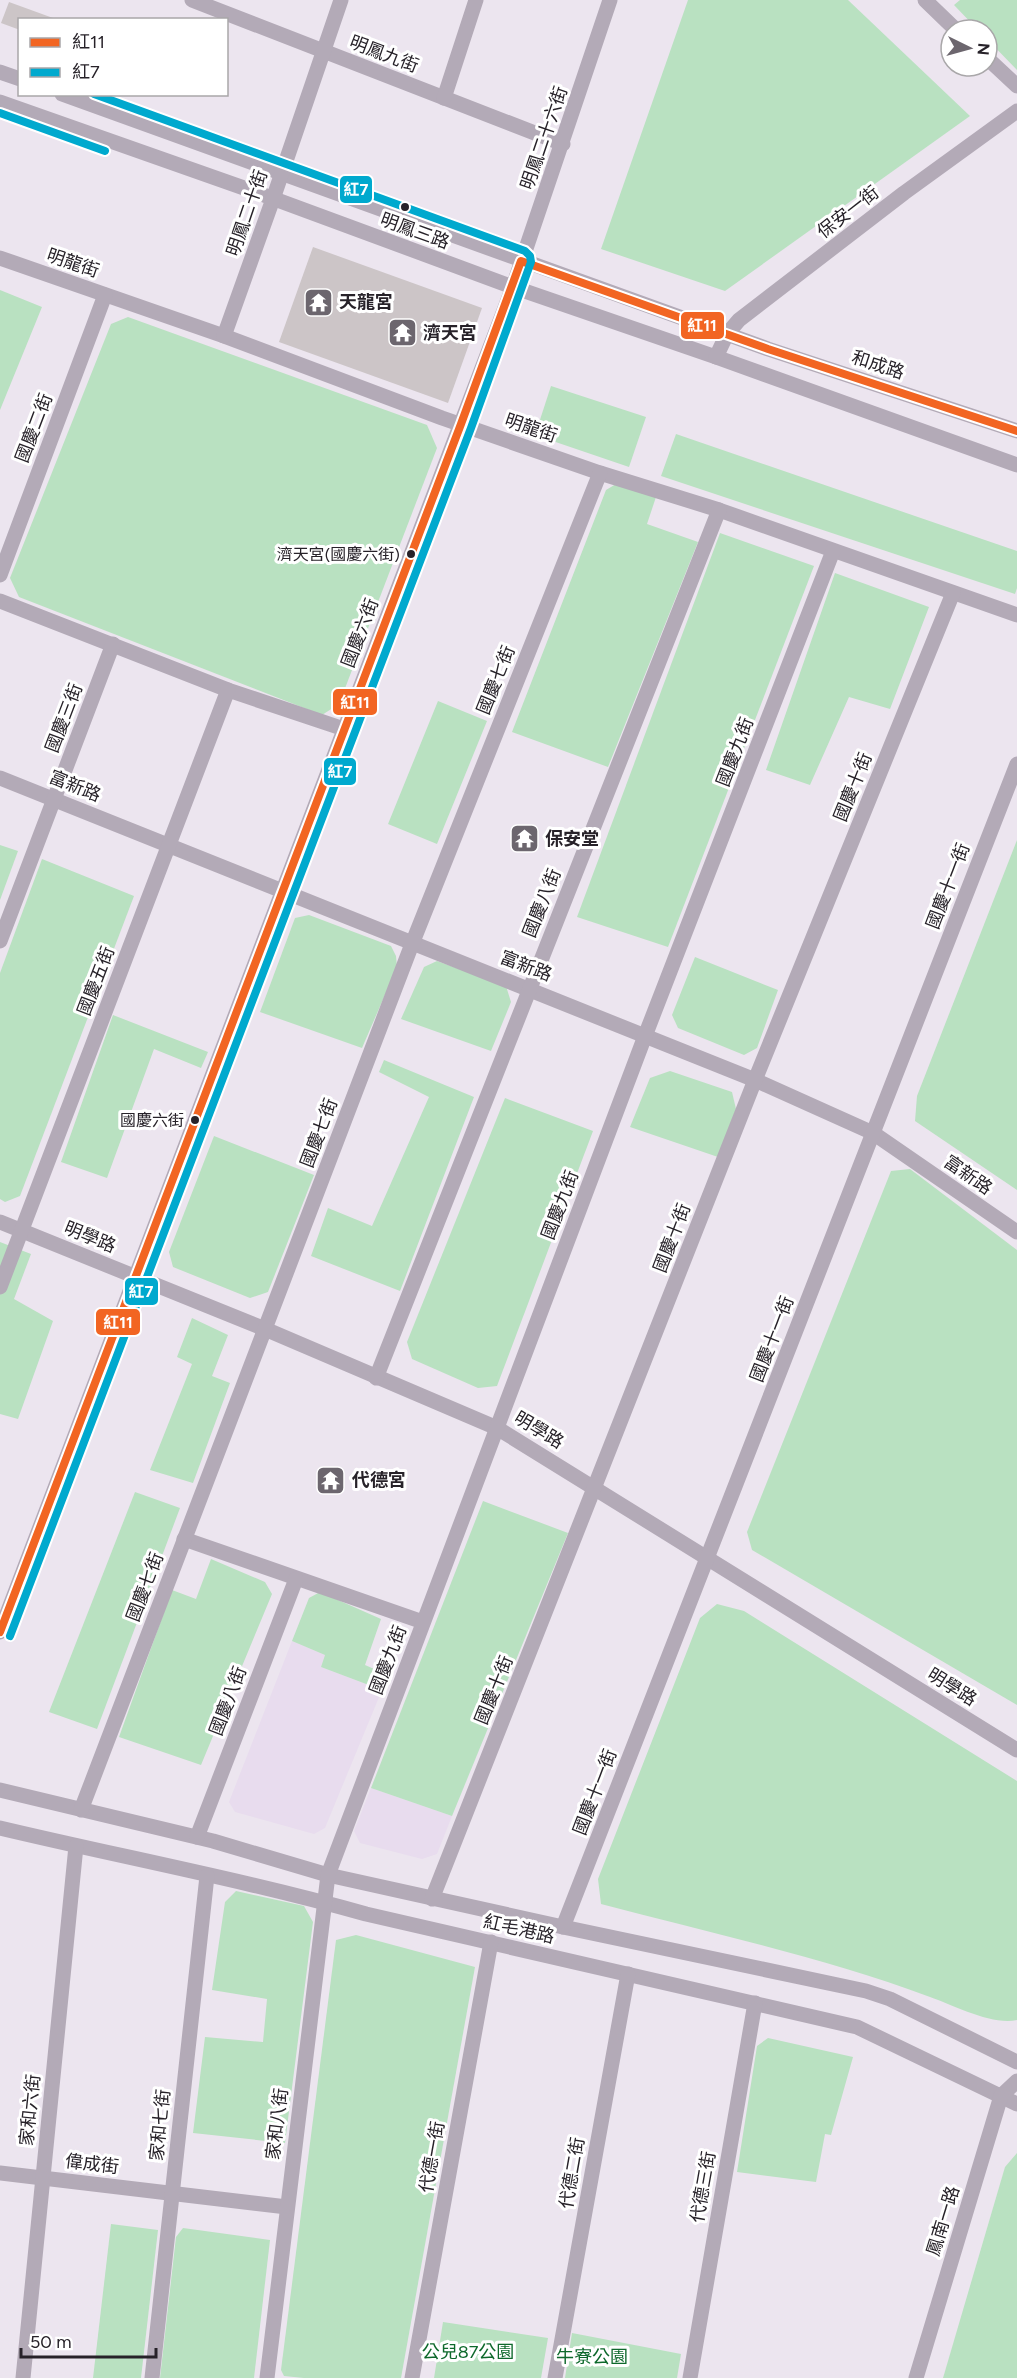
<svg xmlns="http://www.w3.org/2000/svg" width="1017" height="2378" font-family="Figtree,'Noto Sans TC',sans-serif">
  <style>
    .built { fill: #e8dcee }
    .green { fill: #b9e1c1 }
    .building { fill: #ccc5c7 }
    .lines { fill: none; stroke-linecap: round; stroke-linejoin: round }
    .minor { stroke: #b3aab7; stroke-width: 15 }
    .bus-1-casing { stroke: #fff; stroke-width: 12 }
    .bus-2-casing { stroke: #fff; stroke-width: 12 }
    .bus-1 { stroke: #f26522; stroke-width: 8 }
    .bus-2 { stroke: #00a9ce; stroke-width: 8 }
    .bus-dot { fill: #272229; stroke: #fff; stroke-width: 2 }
    .labels { text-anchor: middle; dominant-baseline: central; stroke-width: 6; stroke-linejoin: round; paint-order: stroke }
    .bus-label { font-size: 16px; fill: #272229; stroke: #fff; text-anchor: end }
    .street-label { font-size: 18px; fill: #272229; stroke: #fff }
    .poi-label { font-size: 18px; font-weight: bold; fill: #272229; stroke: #fff; text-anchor: start }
    .park-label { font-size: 18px; fill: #0e692c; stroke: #fff }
    .line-badge { stroke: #fff; stroke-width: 2 }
    .badge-label { font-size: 16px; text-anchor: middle; font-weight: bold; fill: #fff }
  </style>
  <rect width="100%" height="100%" fill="#ece5ef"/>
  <g class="built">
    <polygon points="292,1641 325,1655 321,1667 382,1690 325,1828 314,1834 235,1812 229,1802"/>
    <polygon points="371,1788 452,1816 437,1854 422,1859 360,1843 354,1831"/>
  </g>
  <g class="green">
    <polygon points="688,0 848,0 970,116 725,291 601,249"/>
    <polygon points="960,0 1017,0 1017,70 987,39 987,30 978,30 954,5"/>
    <polygon points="0,290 42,307 0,410"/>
    <polygon points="128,317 427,425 437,448 339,704 322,715 19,597 10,578 111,324"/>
    <polygon points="551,386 646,417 629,467 535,435"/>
    <polygon points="676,434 1017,551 1017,588 1015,594 661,476"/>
    <polygon points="616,484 657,494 647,524 698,542 608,767 512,732 606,490"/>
    <polygon points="720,533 814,566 668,947 577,917"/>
    <polygon points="835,573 929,607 890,709 849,697 810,785 766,770"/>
    <polygon points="438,701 487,721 437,844 388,824"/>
    <polygon points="1017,840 1017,1190 915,1121 917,1096"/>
    <polygon points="0,845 18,851 0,900"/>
    <polygon points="42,859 134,896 20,1196 5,1202 0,1199 0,973"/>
    <polygon points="309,915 391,946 396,956 397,967 362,1048 260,1012 295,918"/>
    <polygon points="695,957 778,990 757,1048 744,1055 678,1028 672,1015"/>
    <polygon points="437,961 506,986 511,1002 491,1051 401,1019 424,967"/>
    <polygon points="113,1015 208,1052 201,1068 154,1049 107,1178 61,1162"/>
    <polygon points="384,1060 474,1097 400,1291 311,1256 328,1208 372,1226 429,1097 379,1072"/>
    <polygon points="670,1071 732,1092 736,1109 718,1157 630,1127 650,1078"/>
    <polygon points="505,1098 593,1131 497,1386 478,1388 412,1359 407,1342"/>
    <polygon points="214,1136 314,1175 268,1292 250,1298 173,1267 169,1252"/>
    <polygon points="910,1169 1017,1250 1017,1705 752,1550 747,1532 891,1171"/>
    <polygon points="0,1242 31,1254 14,1299 53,1321 18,1419 0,1414"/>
    <polygon points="192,1318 228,1335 212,1376 230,1383 193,1483 150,1470 192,1364 177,1357"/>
    <polygon points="135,1492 180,1508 97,1729 49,1712"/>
    <polygon points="483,1501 568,1533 452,1816 371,1788"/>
    <polygon points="211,1559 265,1582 272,1594 201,1765 119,1737 172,1590 196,1599"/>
    <polygon points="320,1592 381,1619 365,1665 388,1675 382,1690 321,1667 325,1655 292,1641 309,1598"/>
    <path d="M717 1604 744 1611 1017 1781V2020C993 2026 953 2005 930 1997 823 1957 710 1933 601 1904L598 1879 700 1618Z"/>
    <polygon points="236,1891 304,1906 313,1922 285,2143 193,2133 205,2037 263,2042 267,1999 212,1990 225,1902"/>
    <polygon points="356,1935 475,1967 401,2378 304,2378 284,2376 281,2370 336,1940"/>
    <polygon points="768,2038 853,2057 831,2135 825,2134 816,2182 737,2172 757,2046"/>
    <polygon points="1017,2153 1017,2378 943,2378 1005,2167"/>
    <polygon points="111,2224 158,2230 141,2378 93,2378"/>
    <polygon points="183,2228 270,2240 254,2378 160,2378 176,2237"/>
    <polygon points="443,2322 548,2338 541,2378 434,2378"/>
    <polygon points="572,2333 681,2354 677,2378 565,2378"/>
  </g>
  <g class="building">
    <polygon points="9,2 53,18 52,20 20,20 20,30 1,23"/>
    <polygon points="313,247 482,308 448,403 279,342"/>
  </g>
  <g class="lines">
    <g class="minor">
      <polyline points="192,0 563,144"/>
      <polyline points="925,0 956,30"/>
      <polyline points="987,58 1017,86"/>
      <polyline points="0,72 20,79"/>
      <polyline points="62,94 768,349 1017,431"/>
      <polyline points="444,98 476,0"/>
      <polyline points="0,102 261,194 513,287 716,357 1017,465"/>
      <polyline points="0,258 224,336 442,418 600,473 719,510 1017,615"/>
      <polyline points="224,336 273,199 341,0"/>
      <polyline points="716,357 727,334 739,320 904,193 1017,111"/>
      <polyline points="0,575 105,295"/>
      <polyline points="0,601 228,690 344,729"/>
      <polyline points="0,778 755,1080 873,1133 1017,1232"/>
      <polyline points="0,941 113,644"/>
      <polyline points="0,1222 265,1329 497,1428 1017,1750"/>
      <polyline points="0,1287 228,690"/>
      <polyline points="376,1378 719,510"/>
      <polyline points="184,1539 423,1622"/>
      <polyline points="0,1632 513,287 610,0"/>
      <polyline points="0,1790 213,1841 328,1875 563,1927 866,1991 890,1999 1017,2062"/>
      <polyline points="81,1810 412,944 600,473"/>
      <path d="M0 1828C122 1857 245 1880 366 1914L857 2027 1017 2104"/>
      <polyline points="197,1837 296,1579"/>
      <polyline points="432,1899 755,1080 953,593"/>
      <polyline points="563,1927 1017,764"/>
      <polyline points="0,2173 287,2207"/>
      <polyline points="23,2378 76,1846"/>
      <polyline points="152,2378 207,1876"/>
      <polyline points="267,2378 328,1875 645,1036 833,551"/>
      <polyline points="412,2378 491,1942"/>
      <polyline points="555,2378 628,1974"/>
      <polyline points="690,2378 755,2003"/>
      <polyline points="916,2378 1001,2096 1017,2081"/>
    </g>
    <defs>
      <polyline id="bus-1" points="0,1632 461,424 521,261 768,349 1017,431"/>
      <g id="bus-2">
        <polyline points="0,113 105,151"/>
        <polyline points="10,1636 471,428 531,262 530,256 525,251 94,94"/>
      </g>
    </defs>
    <use href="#bus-1" class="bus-1-casing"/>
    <use href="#bus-2" class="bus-2-casing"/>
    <use href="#bus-1" class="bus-1"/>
    <use href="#bus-2" class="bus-2"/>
  </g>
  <defs>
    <symbol id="temple-square" viewBox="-11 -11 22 22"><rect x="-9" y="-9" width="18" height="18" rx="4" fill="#6c666e" stroke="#fff"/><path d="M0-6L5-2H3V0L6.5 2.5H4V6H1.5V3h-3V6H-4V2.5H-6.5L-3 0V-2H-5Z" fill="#fff"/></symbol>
  </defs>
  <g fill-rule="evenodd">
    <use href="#temple-square" x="302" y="286" width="33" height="33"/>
    <use href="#temple-square" x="386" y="316" width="33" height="33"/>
    <use href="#temple-square" x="508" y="822" width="33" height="33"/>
    <use href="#temple-square" x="314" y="1464" width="33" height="33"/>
  </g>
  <g class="bus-dot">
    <circle cx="405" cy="207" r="5"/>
    <circle cx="411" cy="554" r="5"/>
    <circle cx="195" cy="1120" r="5"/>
  </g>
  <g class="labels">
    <g class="bus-label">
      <text x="400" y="554">濟天宮(國慶六街)</text>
      <text x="184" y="1120">國慶六街</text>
    </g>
    <g class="street-label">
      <text transform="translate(384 54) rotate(21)">明鳳九街</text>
      <text transform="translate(544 138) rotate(-71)">明鳳二十六街</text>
      <text transform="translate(848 212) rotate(-38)">保安一街</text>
      <text transform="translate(247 213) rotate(-71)">明鳳二十街</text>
      <text transform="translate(415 231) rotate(20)">明鳳三路</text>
      <text transform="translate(73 263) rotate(19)">明龍街</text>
      <text transform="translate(878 365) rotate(18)">和成路</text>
      <text transform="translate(34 428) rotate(-69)">國慶二街</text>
      <text transform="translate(531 428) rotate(19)">明龍街</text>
      <text transform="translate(360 633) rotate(-69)">國慶六街</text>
      <text transform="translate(496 680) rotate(-68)">國慶七街</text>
      <text transform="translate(64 718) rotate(-69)">國慶三街</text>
      <text transform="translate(735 752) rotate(-69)">國慶九街</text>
      <text transform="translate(75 786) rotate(22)">富新路</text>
      <text transform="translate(853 787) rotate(-68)">國慶十街</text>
      <text transform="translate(948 886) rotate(-69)">國慶十一街</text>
      <text transform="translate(542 903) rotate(-68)">國慶八街</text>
      <text transform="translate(526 966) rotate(21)">富新路</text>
      <text transform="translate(96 981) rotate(-69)">國慶五街</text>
      <text transform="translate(319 1133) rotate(-69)">國慶七街</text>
      <text transform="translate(968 1175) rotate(35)">富新路</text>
      <text transform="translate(560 1205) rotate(-69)">國慶九街</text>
      <text transform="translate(90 1237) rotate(22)">明學路</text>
      <text transform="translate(672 1238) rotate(-69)">國慶十街</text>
      <text transform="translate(772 1339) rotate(-69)">國慶十一街</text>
      <text transform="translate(539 1430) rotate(31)">明學路</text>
      <text transform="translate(145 1587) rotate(-69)">國慶七街</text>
      <text transform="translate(388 1660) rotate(-69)">國慶九街</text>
      <text transform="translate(952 1687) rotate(32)">明學路</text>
      <text transform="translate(494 1690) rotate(-68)">國慶十街</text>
      <text transform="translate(228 1701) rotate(-69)">國慶八街</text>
      <text transform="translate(595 1792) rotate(-69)">國慶十一街</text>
      <text transform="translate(519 1929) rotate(13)">紅毛港路</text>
      <text transform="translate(30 2110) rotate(-84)">家和六街</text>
      <text transform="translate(277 2124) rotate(-83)">家和八街</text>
      <text transform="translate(160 2125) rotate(-84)">家和七街</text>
      <text transform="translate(432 2157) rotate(-80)">代德一街</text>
      <text transform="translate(92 2164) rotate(7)">偉成街</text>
      <text transform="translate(572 2173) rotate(-80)">代德二街</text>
      <text transform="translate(703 2187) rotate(-80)">代德三街</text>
      <text transform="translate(943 2221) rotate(-73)">鳳南一路</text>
    </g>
    <g class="poi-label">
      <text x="339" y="302">天龍宮</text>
      <text x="423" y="333">濟天宮</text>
      <text x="545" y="839">保安堂</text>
      <text x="352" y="1480">代德宮</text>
    </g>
    <g class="park-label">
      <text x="468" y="2352">公兒87公園</text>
      <text x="592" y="2357">牛寮公園</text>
    </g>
  </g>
  <g class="line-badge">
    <rect x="339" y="175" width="34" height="29" rx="6" fill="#00a9ce"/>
    <rect x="680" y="311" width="45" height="29" rx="6" fill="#f26522"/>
    <rect x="332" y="688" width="46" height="28" rx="6" fill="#f26522"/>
    <rect x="323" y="757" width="34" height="29" rx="6" fill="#00a9ce"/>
    <rect x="124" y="1277" width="35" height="29" rx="6" fill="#00a9ce"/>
    <rect x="95" y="1308" width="46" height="28" rx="6" fill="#f26522"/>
  </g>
  <g class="badge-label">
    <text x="356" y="195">紅7</text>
    <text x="702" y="331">紅11</text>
    <text x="355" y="708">紅11</text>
    <text x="340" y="777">紅7</text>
    <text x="141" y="1297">紅7</text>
    <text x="118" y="1328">紅11</text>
  </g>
  <rect x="18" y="18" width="210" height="78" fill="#ffffff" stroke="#a9a7a9" stroke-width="1.5"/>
  <rect x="30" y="38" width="30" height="9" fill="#f26522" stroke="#a9a7a9" stroke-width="1.5"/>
  <text x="72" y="48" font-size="18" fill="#272229">紅11</text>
  <rect x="30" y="68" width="30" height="9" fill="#00a9ce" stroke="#a9a7a9" stroke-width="1.5"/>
  <text x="72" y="78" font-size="18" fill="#272229">紅7</text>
  <g transform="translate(969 48) rotate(95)"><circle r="28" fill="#ffffff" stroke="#a9a7a9" stroke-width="1.5"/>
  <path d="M0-4.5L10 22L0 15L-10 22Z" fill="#6c666e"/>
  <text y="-9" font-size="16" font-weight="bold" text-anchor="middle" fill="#272229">N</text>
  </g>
  <path d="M21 2348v9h135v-9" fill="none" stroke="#272229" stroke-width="3"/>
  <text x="30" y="2348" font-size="18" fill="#272229" stroke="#ffffff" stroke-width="4.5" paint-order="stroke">50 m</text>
</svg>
